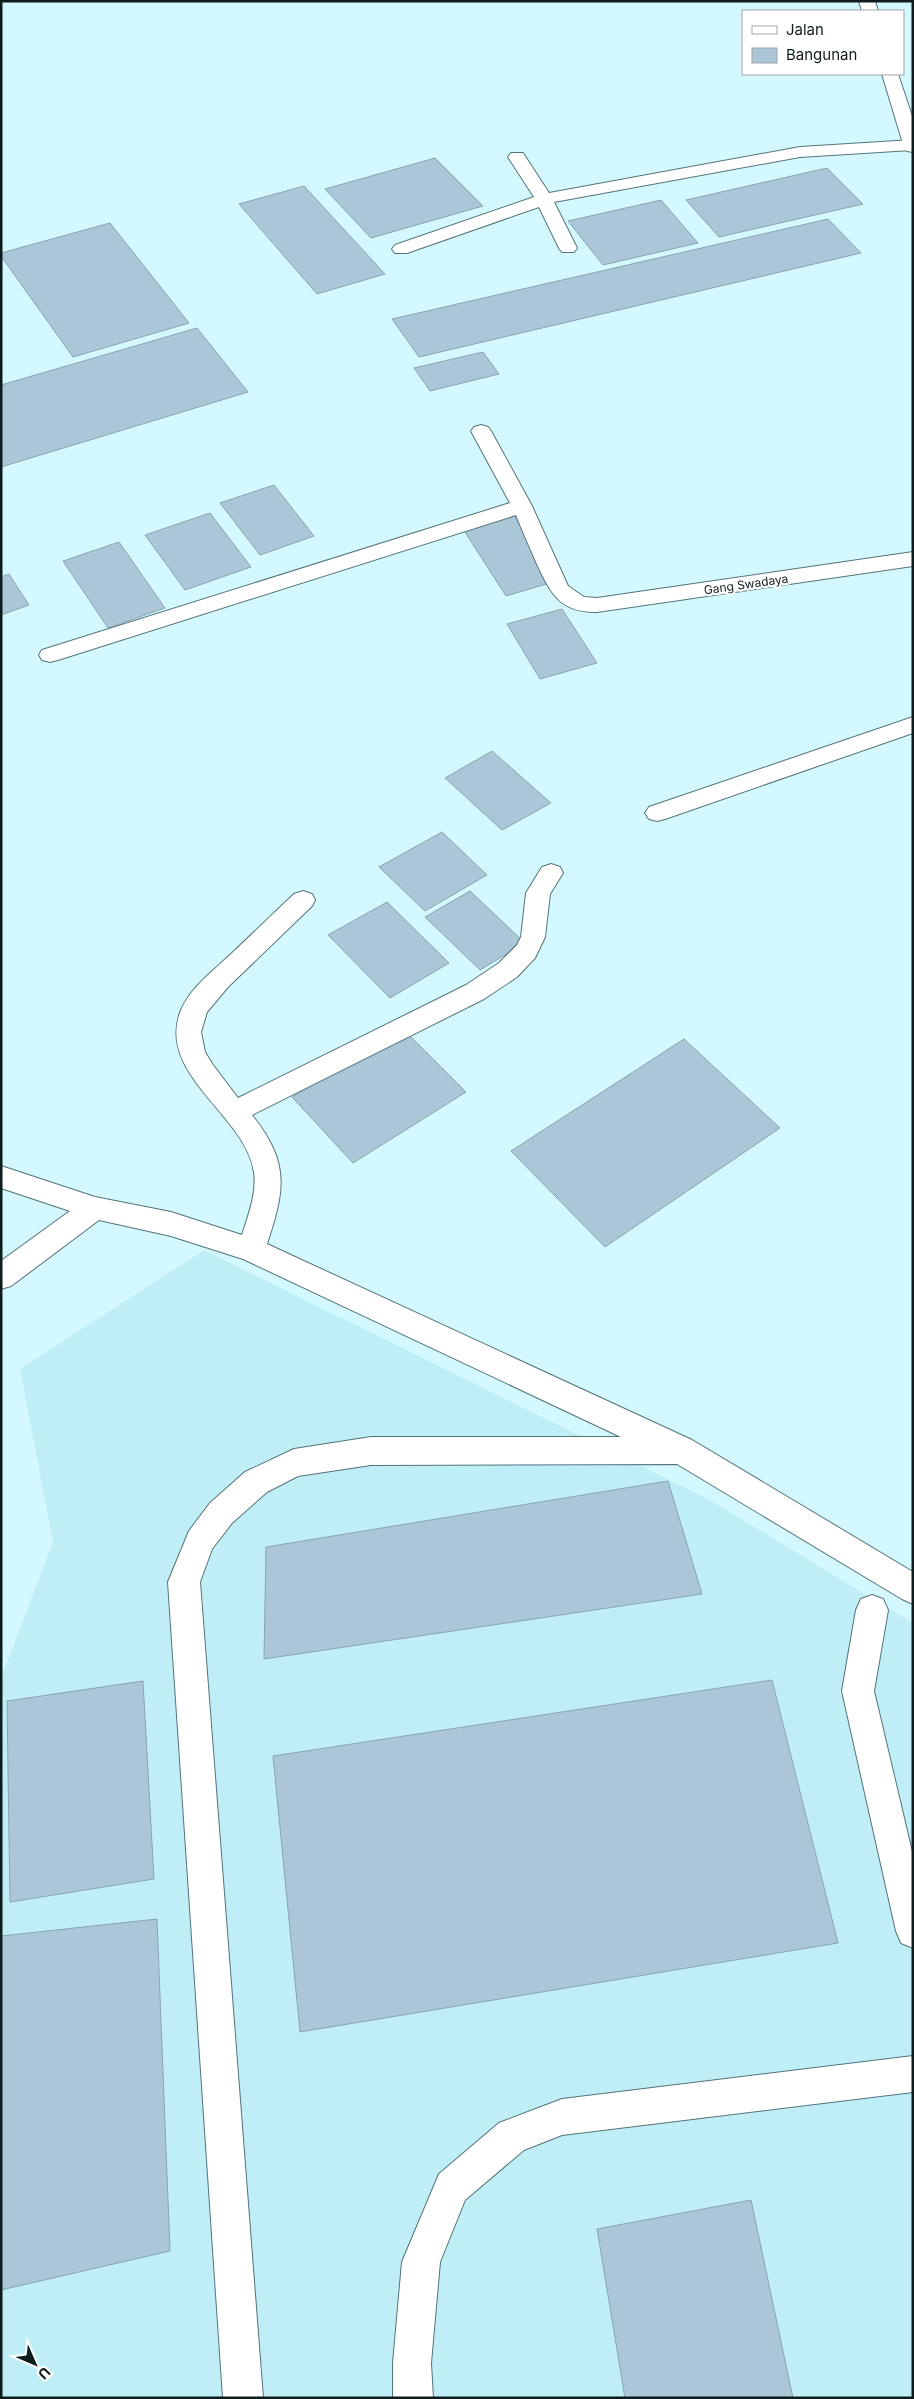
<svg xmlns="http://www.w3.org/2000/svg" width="914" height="2399" font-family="Inter,sans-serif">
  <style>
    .built { fill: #c0eef6 }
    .building { fill: #abc6d7; stroke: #89a4b4 }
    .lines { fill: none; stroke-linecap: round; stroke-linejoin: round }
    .minor-casing { stroke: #537479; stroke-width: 2 }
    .major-casing { stroke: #537479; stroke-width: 2 }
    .minor { fill: #fff; fill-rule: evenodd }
    .major { fill: #fff; fill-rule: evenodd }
    .labels { text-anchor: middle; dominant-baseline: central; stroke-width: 4.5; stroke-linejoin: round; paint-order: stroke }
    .far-street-label { font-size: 12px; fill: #0f1c1e; stroke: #fff }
  </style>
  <rect width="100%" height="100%" fill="#d4f8ff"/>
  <polygon class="built" points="204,1250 708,1499 913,1623 913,2398 1,2398 1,1678 53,1542 20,1369"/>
  <g class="building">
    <polygon points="435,158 483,206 371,238 325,189"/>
    <polygon points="827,168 863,204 719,237 686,200"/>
    <polygon points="304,186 385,274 317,294 239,204"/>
    <polygon points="661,200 698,243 603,265 568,221"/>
    <polygon points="828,219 861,253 419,357 392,319"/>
    <polygon points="110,223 189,323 73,357 1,256 1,253"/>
    <polygon points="197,328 248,392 1,467 1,385"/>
    <polygon points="483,352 499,374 430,391 414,368"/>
    <polygon points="274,485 314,536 260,555 220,503"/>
    <polygon points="210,513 251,567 185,590 145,535"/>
    <polygon points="515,516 550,583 506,596 463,529"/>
    <polygon points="119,542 165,608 108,628 63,561"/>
    <polygon points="9,574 29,605 1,615 1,577"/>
    <polygon points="562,609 597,663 540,679 507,624"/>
    <polygon points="492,751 551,803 502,830 445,778"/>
    <polygon points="442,832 487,875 425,911 379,867"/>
    <polygon points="470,891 525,943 480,970 425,917"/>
    <polygon points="387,902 449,963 390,998 328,935"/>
    <polygon points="404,1030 466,1092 353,1163 292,1097"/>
    <polygon points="684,1039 780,1128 605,1247 511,1151"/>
    <polygon points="668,1481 702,1594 264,1659 266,1547"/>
    <polygon points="772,1680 838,1943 300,2032 273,1756"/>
    <polygon points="143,1681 154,1879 10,1902 7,1701"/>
    <polygon points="157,1919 170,2251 1,2290 1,1936"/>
    <polygon points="751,2200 793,2398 625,2398 597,2229"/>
  </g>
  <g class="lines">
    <defs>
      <g id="minor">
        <polygon points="913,140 912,150 800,157 554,202 577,248 574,252 562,252 559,248 539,207 407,253 395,253 392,249 395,245 534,197 508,157 511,153 523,153 549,193 800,147"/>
        <path d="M481 425 488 427 491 431 532 506 568 586 584 597 597 598 913 552V566L597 612C559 613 550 592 536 562 529 546 522 530 516 515L58 660 50 662 42 660 39 655 42 650 510 503 471 431 474 427Z"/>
        <polygon points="913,717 913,733 665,819 657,821 649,819 645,813 649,807"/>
        <path d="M551 864 560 867 563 873 550 894 545 937 535 958 517 977 484 999 252 1115C290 1163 285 1189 267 1244L692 1440 913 1572V1604L902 1599 677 1464 371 1465 298 1476 267 1492 232 1523 212 1549 200 1582 263 2398H223L168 1582 189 1531 210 1503 245 1472 294 1449 371 1437H621L243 1259 171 1236 99 1220 11 1286 1 1289V1261L70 1211 1 1188V1166L95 1197 171 1212 242 1235C248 1216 257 1193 254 1172 246 1115 155 1074 181 1010 191 987 213 971 231 954 252 934 273 914 294 894L303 891 312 894 315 900 312 906 228 987 207 1012 201 1032 205 1052 213 1065 238 1098 466 985 499 963 517 945 521 937 526 893 542 867Z"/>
        <polygon points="872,1595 883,1599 888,1610 874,1691 913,1856 913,1948 901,1943 896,1931 842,1691 856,1610 861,1599"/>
        <polygon points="913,2056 913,2092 562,2135 524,2150 465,2200 440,2262 431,2363 433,2398 393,2398 393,2363 402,2262 439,2174 499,2123 562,2099"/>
      </g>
      <g id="major">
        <polygon points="859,1 875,1 878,11 862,11"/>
        <polygon points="882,74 898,74 913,119 913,152 907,151 904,147"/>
      </g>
    </defs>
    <use href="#minor" class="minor-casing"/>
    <use href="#major" class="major-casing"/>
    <use href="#minor" class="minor"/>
    <use href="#major" class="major"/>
  </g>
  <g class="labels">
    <g class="far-street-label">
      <text transform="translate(746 584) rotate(-8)">Gang Swadaya</text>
    </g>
  </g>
  <rect width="914" height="2399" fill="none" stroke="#0f1c1e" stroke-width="5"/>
  <rect x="742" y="10" width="162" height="65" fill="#ffffff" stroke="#9fa4a5"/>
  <rect x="752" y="26" width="25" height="8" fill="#ffffff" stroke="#9fa4a5"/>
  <text x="786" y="35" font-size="15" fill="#0f1c1e">Jalan</text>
  <rect x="752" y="48" width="25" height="15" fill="#abc6d7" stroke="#9fa4a5"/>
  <text x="786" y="60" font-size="15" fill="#0f1c1e">Bangunan</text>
  <g transform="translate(35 2364) rotate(135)" stroke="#ffffff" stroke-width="4" paint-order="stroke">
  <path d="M0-4L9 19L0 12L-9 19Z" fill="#0f1c1e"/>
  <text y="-8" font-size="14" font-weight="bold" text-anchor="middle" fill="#0f1c1e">U</text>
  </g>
</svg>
